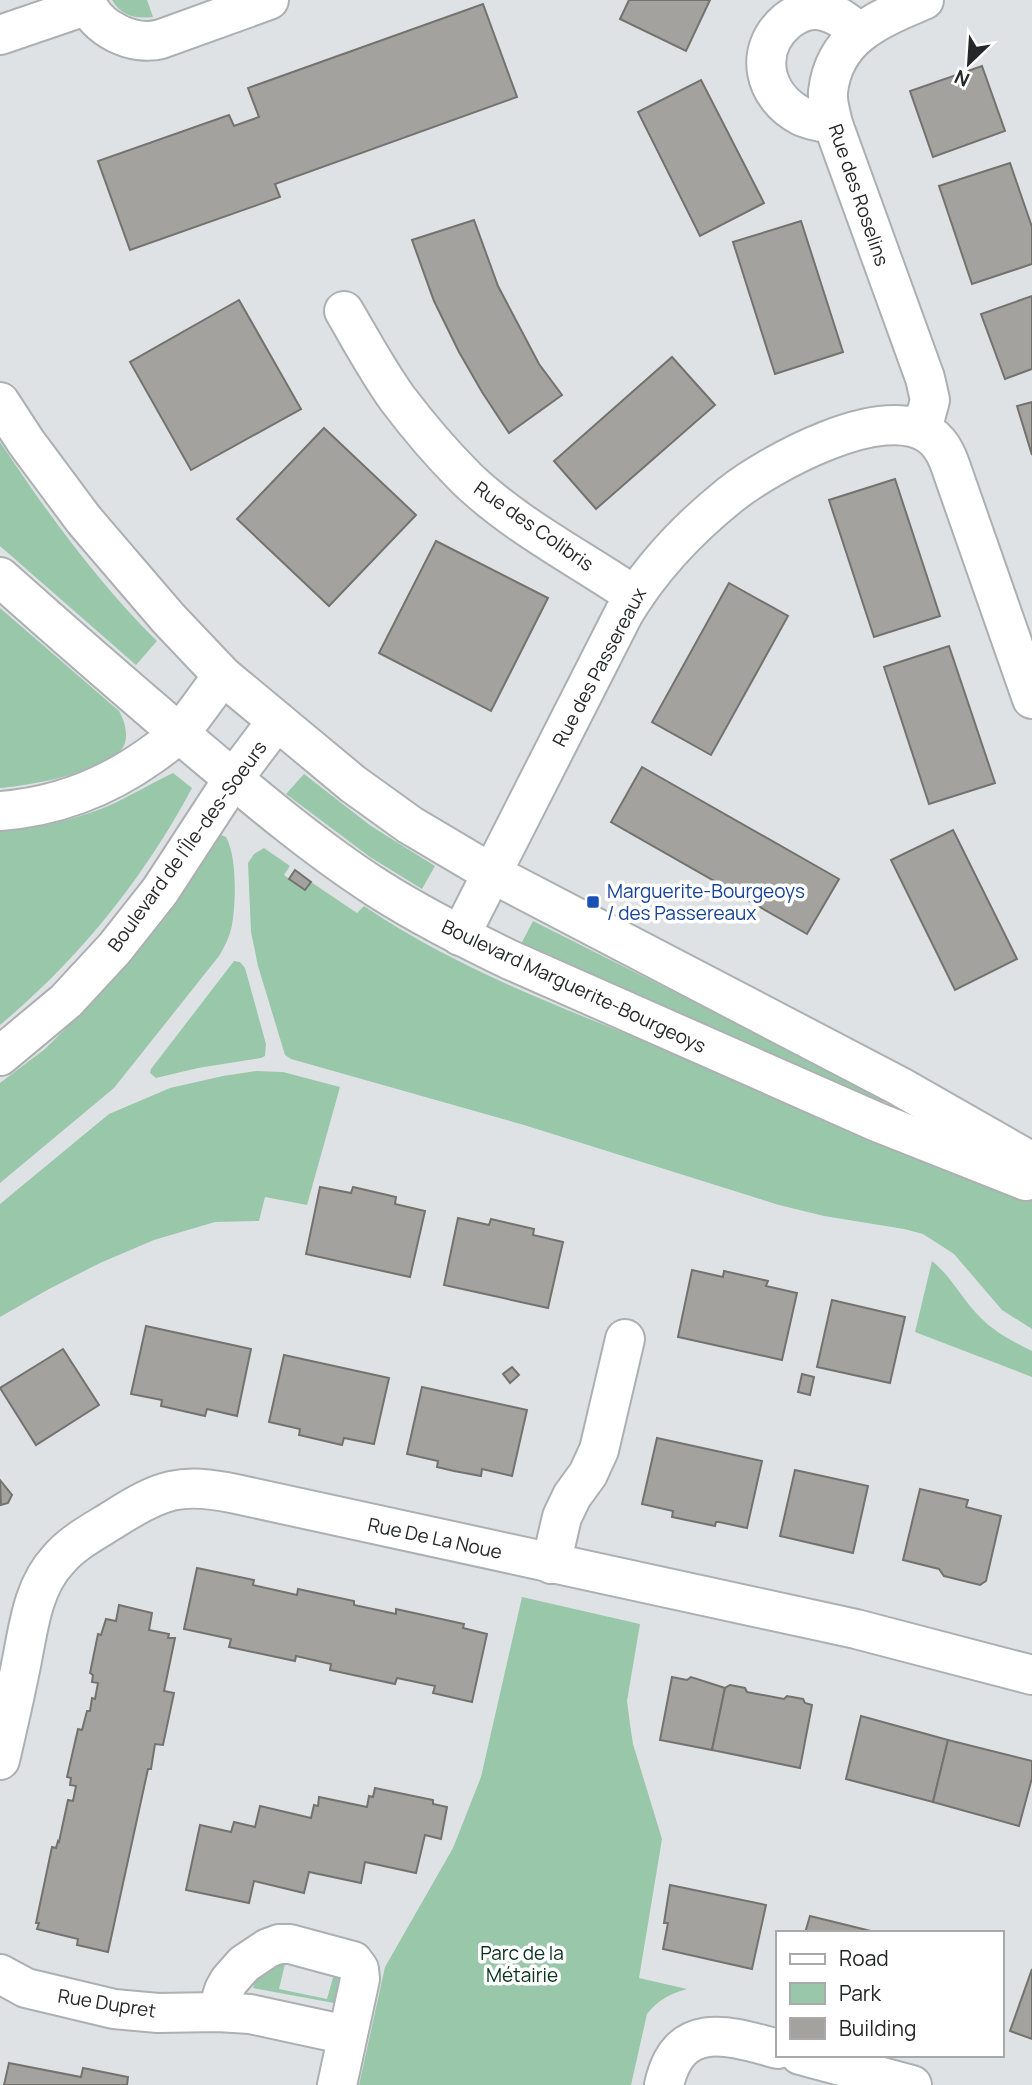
<svg xmlns="http://www.w3.org/2000/svg" width="1032" height="2085" font-family="Manrope,sans-serif">
  <style>
    .green { fill: #99c7a9 }
    .building { fill: #a4a29f; stroke: #73726f; stroke-width: 2 }
    .lines { fill: none; stroke-linecap: round; stroke-linejoin: round }
    .minor-casing { stroke: #adb0b2; stroke-width: 42 }
    .minor { stroke: #fff; stroke-width: 38 }
    .transit-dot { fill: #1a4fb4; stroke: #fff; stroke-width: 2.5 }
    .labels { text-anchor: middle; dominant-baseline: central; stroke-width: 7; stroke-linejoin: round; paint-order: stroke }
    .street-label { font-size: 19px; fill: #262728; stroke: #fff }
    .transit-label { font-size: 19px; fill: #164399; stroke: #fff; text-anchor: start }
    .park-label { font-size: 19px; fill: #07321c; stroke: #fff }
  </style>
  <rect width="100%" height="100%" fill="#dfe2e5"/>
  <g class="green">
    <path d="M112 0H147L153 17C136 19 121 16 112 0Z"/>
    <path d="M0 442C45 510 98 583 157 641L136 665 0 546Z"/>
    <path d="M0 608 119 711C124 720 128 732 125 743 116 771 27 786 0 788Z"/>
    <path d="M173 773 192 788C144 878 79 959 0 1025V831C40 828 79 819 115 803 135 793 154 782 173 773Z"/>
    <polygon points="304,774 371,826 435,866 422,889 370,857 286,794"/>
    <path d="M221 835 226 837C237 856 236 903 232 925 230 936 225 946 219 956L114 1088 0 1183V1083L45 1049 105 989 167 916Z"/>
    <path d="M264 848 290 866 284 875 305 890 311 882 357 913 364 906C455 968 558 1006 659 1047 784 1098 908 1149 1032 1199V1329L1002 1310 954 1254 923 1234 904 1229 824 1216 779 1205 524 1125 291 1059 285 1055 258 966 251 932 248 863 254 854Z"/>
    <polygon points="533,921 885,1098 879,1110 521,944"/>
    <polygon points="234,961 240,962 245,968 266,1044 265,1056 261,1058 198,1068 156,1078 150,1073 151,1069"/>
    <polygon points="256,1071 283,1072 340,1087 307,1205 265,1197 259,1221 215,1222 154,1240 100,1263 49,1289 0,1317 0,1204 109,1114 170,1088 223,1076"/>
    <path d="M932 1261C952 1277 963 1301 982 1319 996 1333 1014 1342 1032 1351V1377L915 1332Z"/>
    <path d="M522 1597 640 1624 627 1701 630 1724 633 1744 662 1839 639 1978 687 1989C671 1993 658 2000 647 2014L631 2085H359L385 1967 453 1848 481 1777Z"/>
    <polygon points="275,1962 285,1964 279,1989 327,1999 334,1974 340,1975 334,2003 253,1988 256,1977"/>
  </g>
  <g class="building">
    <polygon points="629,0 710,0 686,51 620,19"/>
    <polygon points="483,4 517,97 275,184 280,197 130,250 98,161 229,115 234,126 259,117 248,88"/>
    <polygon points="982,66 1005,131 933,157 910,91"/>
    <polygon points="701,80 764,203 700,236 638,112"/>
    <polygon points="1010,163 1032,227 1032,264 972,284 939,186"/>
    <polygon points="474,220 498,286 539,364 562,395 509,433 482,392 459,352 434,301 412,240"/>
    <polygon points="801,221 843,352 775,374 733,242"/>
    <polygon points="1032,296 1032,369 1005,379 981,314"/>
    <polygon points="239,300 301,409 191,470 130,362"/>
    <polygon points="672,357 715,405 596,509 554,461"/>
    <polygon points="1032,402 1032,455 1017,406"/>
    <polygon points="324,428 416,515 329,606 237,519"/>
    <polygon points="895,479 940,616 874,637 829,500"/>
    <polygon points="436,541 548,598 491,711 379,653"/>
    <polygon points="729,583 788,616 711,755 652,722"/>
    <polygon points="949,646 995,783 929,804 884,667"/>
    <polygon points="642,767 839,879 807,934 611,822"/>
    <polygon points="953,830 1017,959 955,990 891,860"/>
    <polygon points="295,870 311,882 305,890 289,879"/>
    <polygon points="320,1187 351,1193 353,1187 396,1197 395,1204 425,1211 410,1277 306,1254"/>
    <polygon points="458,1218 489,1225 491,1219 534,1229 533,1235 563,1242 548,1308 444,1285"/>
    <polygon points="692,1270 723,1277 724,1271 768,1281 766,1286 797,1293 782,1360 678,1337"/>
    <polygon points="832,1300 905,1317 890,1383 817,1367"/>
    <polygon points="146,1326 251,1349 237,1416 207,1409 205,1416 161,1406 162,1400 131,1394"/>
    <polygon points="63,1349 99,1405 36,1445 0,1388"/>
    <polygon points="284,1355 389,1378 374,1444 344,1438 342,1445 299,1435 300,1429 269,1422"/>
    <polygon points="512,1367 519,1375 510,1383 503,1374"/>
    <polygon points="802,1374 814,1377 810,1395 798,1392"/>
    <polygon points="422,1387 527,1410 512,1476 482,1469 481,1476 454,1471 437,1467 438,1461 407,1454"/>
    <polygon points="657,1438 762,1461 747,1528 719,1522 716,1522 715,1526 691,1521 672,1517 673,1511 642,1504"/>
    <polygon points="795,1470 868,1486 853,1553 780,1536"/>
    <polygon points="0,1480 12,1495 8,1503 1,1505"/>
    <polygon points="920,1489 968,1500 966,1507 1001,1516 986,1581 980,1585 944,1576 939,1569 903,1560"/>
    <polygon points="197,1568 254,1580 253,1585 297,1595 298,1589 354,1601 354,1605 396,1614 396,1609 464,1624 463,1628 487,1634 472,1702 433,1693 435,1686 397,1678 395,1684 330,1670 331,1664 296,1656 295,1661 229,1647 231,1639 184,1629"/>
    <polygon points="119,1605 152,1613 149,1630 169,1634 168,1638 175,1638 164,1691 174,1693 163,1745 155,1744 151,1769 148,1769 108,1952 77,1945 78,1939 37,1929 39,1923 36,1923 52,1847 56,1848 58,1841 59,1842 68,1800 73,1801 76,1786 70,1785 71,1778 67,1777 78,1729 82,1730 87,1711 90,1711 92,1698 95,1699 98,1683 92,1682 93,1675 90,1673 98,1634 101,1635 106,1619 116,1621"/>
    <polygon points="672,1677 687,1680 691,1677 725,1688 712,1750 660,1740"/>
    <polygon points="730,1685 745,1688 747,1692 784,1699 787,1696 803,1699 805,1703 812,1705 800,1768 712,1750 725,1688"/>
    <polygon points="861,1716 948,1740 933,1802 846,1779"/>
    <polygon points="948,1740 1032,1761 1032,1778 1019,1826 933,1802"/>
    <polygon points="375,1788 433,1800 433,1804 447,1807 441,1839 425,1835 416,1873 365,1862 361,1883 309,1872 304,1893 254,1881 249,1903 186,1890 200,1825 231,1832 234,1822 255,1827 260,1806 311,1818 314,1805 318,1806 319,1797 367,1807 369,1796 373,1797"/>
    <polygon points="670,1885 766,1905 752,1969 663,1949 668,1923 664,1923"/>
    <polygon points="810,1916 879,1933 805,1933"/>
    <polygon points="1032,1969 1032,2039 1010,2031"/>
    <polygon points="9,2063 81,2077 83,2068 128,2077 127,2085 4,2085"/>
  </g>
  <g class="lines">
    <defs>
      <g id="minor">
        <path d="M86 0C94 28 134 47 161 39L269 0"/>
        <polyline points="0,35 88,5"/>
        <path d="M833 124C823 122 811 121 801 116 763 96 753 50 787 21 796 14 806 9 817 10 834 11 848 23 860 33"/>
        <path d="M344 311C361 340 377 370 397 398 418 426 442 454 467 479 516 526 579 558 635 596"/>
        <polyline points="0,402 26,442 84,520 168,618 223,676 353,784 410,825 491,873 899,1086 1032,1162"/>
        <path d="M922 430 930 400 925 378 833 124C831 114 827 102 828 92 834 36 879 19 924 0"/>
        <path d="M0 577C66 636 133 694 200 751 257 799 315 848 377 888 419 915 463 937 508 959L877 1122 1026 1181"/>
        <path d="M0 811C55 807 105 788 150 756 160 749 171 741 180 732 195 715 208 694 223 676"/>
        <path d="M460 936 624 613C651 568 689 528 730 495 769 464 883 401 930 435 944 445 949 461 954 476L1032 699"/>
        <polyline points="0,1056 66,1001 115,948 160,891 233,779 276,722"/>
        <polyline points="551,1564 562,1517 572,1496 588,1474 599,1450 625,1339"/>
        <path d="M0 1760C7 1730 14 1700 20 1670 28 1633 31 1589 58 1560 73 1542 95 1531 114 1519 161 1489 181 1482 236 1494L856 1629 1032 1675"/>
        <polyline points="0,1974 26,1988 114,2009 158,2013 217,2012 250,2014 347,2035"/>
        <polyline points="217,2012 224,1990 229,1981 244,1964 268,1948 279,1944 290,1944 353,1961 359,1969 360,1979 337,2085"/>
        <polyline points="800,2055 912,2085"/>
        <path d="M664 2085C679 2018 730 2036 778 2049"/>
      </g>
    </defs>
    <use href="#minor" class="minor-casing"/>
    <use href="#minor" class="minor"/>
  </g>
  <rect class="transit-dot" x="586" y="895" width="14" height="14" rx="3.5"/>
  <g class="labels">
    <g class="street-label">
      <text transform="translate(859 195) rotate(71)">Rue des Roselins</text>
      <text transform="translate(534 526) rotate(35)">Rue des Colibris</text>
      <text transform="translate(599 667) rotate(-62)">Rue des Passereaux</text>
      <text transform="translate(187 846) rotate(-54)">Boulevard de l'Île-des-Soeurs</text>
      <text transform="translate(574 986) rotate(25)">Boulevard Marguerite-Bourgeoys</text>
      <text transform="translate(435 1538) rotate(12)">Rue De La Noue</text>
      <text transform="translate(107 2003) rotate(9)">Rue Dupret</text>
    </g>
    <g class="transit-label">
      <text x="607" y="891">Marguerite-Bourgeoys<tspan x="607" dy="22">/ des Passereaux</tspan></text>
    </g>
    <g class="park-label">
      <text x="522" y="1953">Parc de la<tspan x="522" dy="22">Métairie</tspan></text>
    </g>
  </g>
  <rect x="776" y="1931" width="228" height="126" fill="#ffffff" stroke="#a8a9a9" stroke-width="2"/>
  <rect x="790" y="1954" width="35" height="10" fill="#ffffff" stroke="#a8a9a9" stroke-width="2"/>
  <text x="839" y="1966" font-size="21" fill="#262728">Road</text>
  <rect x="790" y="1983" width="35" height="21" fill="#99c7a9" stroke="#a8a9a9" stroke-width="2"/>
  <text x="839" y="2001" font-size="21" fill="#262728">Park</text>
  <rect x="790" y="2018" width="35" height="21" fill="#a4a29f" stroke="#a8a9a9" stroke-width="2"/>
  <text x="839" y="2036" font-size="21" fill="#262728">Building</text>
  <g transform="translate(969 63) rotate(205)" stroke="#ffffff" stroke-width="5" paint-order="stroke">
  <path d="M0-5L12 26L0 18L-12 26Z" fill="#262728"/>
  <text y="-10" font-size="19" font-weight="bold" text-anchor="middle" fill="#262728">N</text>
  </g>
</svg>
